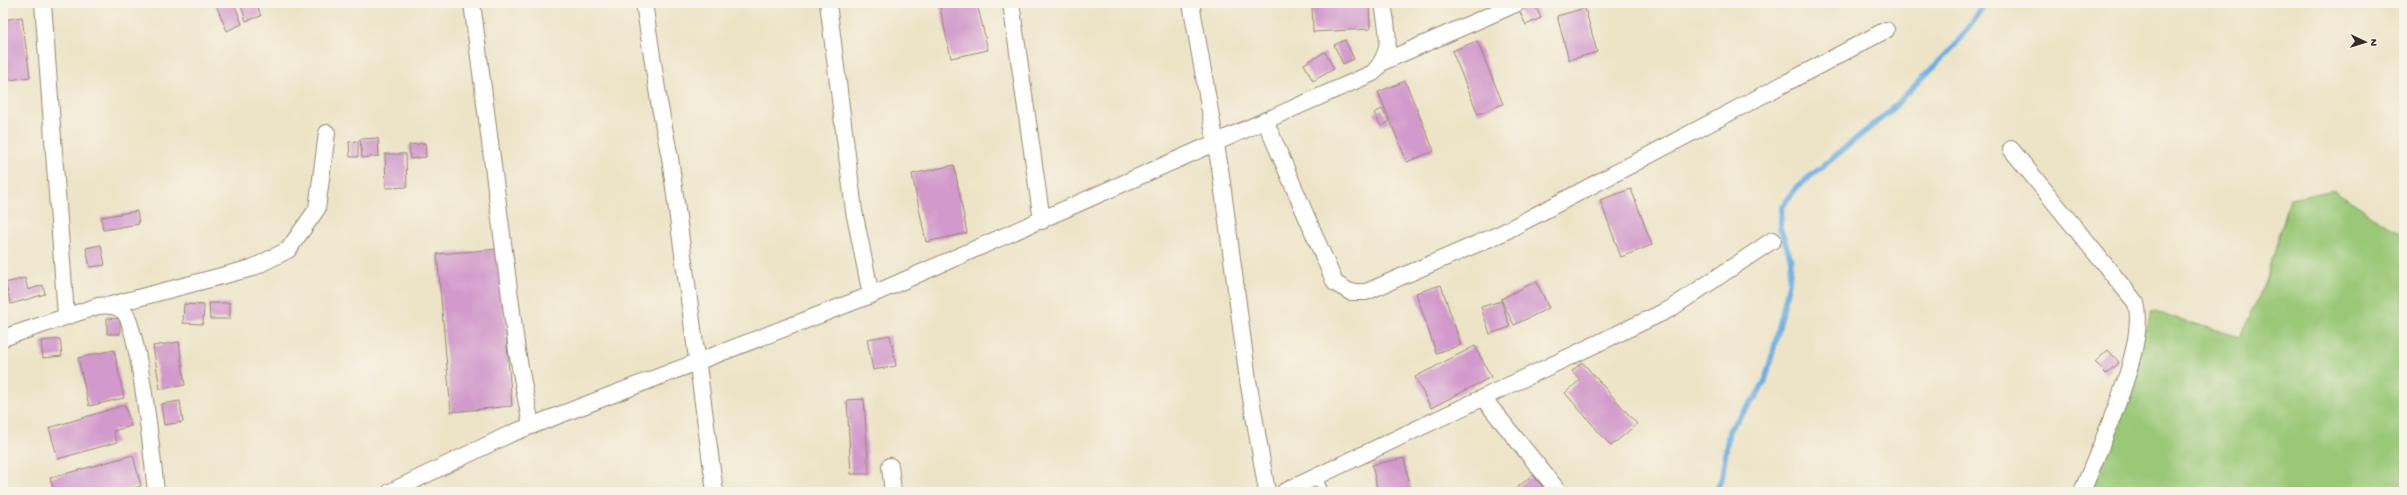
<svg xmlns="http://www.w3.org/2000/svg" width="2407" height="495" font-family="'Gochi Hand',sans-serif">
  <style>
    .green { fill: #9ac877; stroke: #6a794a }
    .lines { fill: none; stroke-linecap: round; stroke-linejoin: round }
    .stream { stroke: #6dafe1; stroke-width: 5.5 }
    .building { fill: #d299cc }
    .lane-casing { stroke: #948772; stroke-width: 10 }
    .street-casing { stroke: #948772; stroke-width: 18 }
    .lane { stroke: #fff; stroke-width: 8 }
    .street { stroke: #fff; stroke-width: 16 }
  </style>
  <rect width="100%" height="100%" fill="#f7f3e8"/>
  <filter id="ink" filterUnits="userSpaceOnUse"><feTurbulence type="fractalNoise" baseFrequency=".025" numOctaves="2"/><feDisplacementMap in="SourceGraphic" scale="8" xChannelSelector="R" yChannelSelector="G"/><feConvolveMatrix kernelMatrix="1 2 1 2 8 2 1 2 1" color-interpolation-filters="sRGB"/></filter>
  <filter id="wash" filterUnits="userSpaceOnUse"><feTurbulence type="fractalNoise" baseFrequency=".012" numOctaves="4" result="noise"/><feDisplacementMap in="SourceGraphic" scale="16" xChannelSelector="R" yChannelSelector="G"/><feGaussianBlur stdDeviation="0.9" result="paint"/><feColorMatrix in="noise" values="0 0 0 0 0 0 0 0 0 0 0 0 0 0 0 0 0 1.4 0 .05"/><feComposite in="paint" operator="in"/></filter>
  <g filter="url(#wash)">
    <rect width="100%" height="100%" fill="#ede4c7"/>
    <polygon class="green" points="2334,190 2404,236 2404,474 2398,492 2084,492 2152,311 2240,337 2265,284 2290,199"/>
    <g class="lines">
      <polyline class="stream" points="1716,492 1722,477 1729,430 1755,398 1765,381 1776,340 1789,283 1791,259 1780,228 1782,207 1796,188 1889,112 1956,44 1986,3"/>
    </g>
    <g id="blocks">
      <g class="building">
        <polygon points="215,3 234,3 242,24 227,31"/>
        <polygon points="240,3 256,3 261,16 246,21"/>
        <polygon points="939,3 977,3 988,50 951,58"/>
        <polygon points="1312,3 1369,3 1370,29 1313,32"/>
        <polygon points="1529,3 1534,3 1541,18 1526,25 1518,8"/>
        <polygon points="1585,8 1597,52 1569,60 1557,16"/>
        <polygon points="22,17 30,77 3,81 3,20"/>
        <polygon points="1345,40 1354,59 1343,64 1334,45"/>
        <polygon points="1477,41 1503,104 1478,114 1452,51"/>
        <polygon points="1325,52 1334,69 1313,81 1304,64"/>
        <polygon points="1405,81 1434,151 1407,162 1378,92"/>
        <polygon points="1382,109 1389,122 1381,126 1374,113"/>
        <polygon points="378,138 379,156 362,158 360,139"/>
        <polygon points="358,141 358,157 350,157 349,142"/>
        <polygon points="425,143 426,157 410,159 409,145"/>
        <polygon points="385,154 406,154 407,187 386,188"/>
        <polygon points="954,165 967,233 926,242 912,174"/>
        <polygon points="1631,189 1652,245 1621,257 1600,200"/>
        <polygon points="137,211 139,224 103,230 101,217"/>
        <polygon points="101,245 105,265 90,267 86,248"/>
        <polygon points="499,249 512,406 451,412 437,254"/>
        <polygon points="25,278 28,290 43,285 45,294 11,304 5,283"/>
        <polygon points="1536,281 1549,308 1514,325 1501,299"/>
        <polygon points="1441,285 1461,345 1436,353 1416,293"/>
        <polygon points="1501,301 1510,327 1490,334 1481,307"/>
        <polygon points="209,303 230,303 230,319 210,319"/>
        <polygon points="184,304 204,305 203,324 183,323"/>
        <polygon points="107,318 120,319 120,334 107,334"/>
        <polygon points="890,335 896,366 873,370 867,339"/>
        <polygon points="60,339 62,356 43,358 41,341"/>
        <polygon points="179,342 185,385 160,389 153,346"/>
        <polygon points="1475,346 1491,377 1431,408 1415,377"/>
        <polygon points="114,350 124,398 89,406 78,358"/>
        <polygon points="2108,350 2119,362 2106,374 2095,362"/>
        <polygon points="1582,362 1637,424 1611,446 1565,393 1580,380 1572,371"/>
        <polygon points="864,399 869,474 851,474 847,400"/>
        <polygon points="180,401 183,422 164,425 161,404"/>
        <polygon points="125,405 131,426 113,431 117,442 58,459 49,428"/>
        <polygon points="133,455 141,486 120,492 54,492 50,478"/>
        <polygon points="1404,458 1411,490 1378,492 1372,465"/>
        <polygon points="1533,475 1547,492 1511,492"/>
      </g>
    </g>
  </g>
  <g filter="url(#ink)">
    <use href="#blocks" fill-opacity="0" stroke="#948772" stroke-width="1"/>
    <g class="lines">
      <defs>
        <polyline id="lane" points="1317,476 1324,492"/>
        <g id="street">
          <polyline points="43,3 66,315"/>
          <polyline points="472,3 517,351 531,425"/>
          <polyline points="644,3 659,102 670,158 715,492"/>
          <polyline points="828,3 854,211 871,295"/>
          <polyline points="1011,3 1042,221"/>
          <polyline points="1191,3 1220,168 1248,380 1267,492"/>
          <polyline points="1385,61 1518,3"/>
          <polyline points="1265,120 1335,283 1350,292 1366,292 1502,233 1886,30"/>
          <path d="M2011 149 2136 303C2148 346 2099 448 2082 492"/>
          <polyline points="111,305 252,268 288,250 317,209 327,133"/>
          <path d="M3 338 98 306C107 305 117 305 124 312 139 329 153 462 156 492"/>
          <polyline points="1483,398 1559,492"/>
          <polyline points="890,466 893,492"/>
          <path d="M390 492 510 434 871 295 1373 73C1395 49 1387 33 1383 3"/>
          <polyline points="1284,492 1670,309 1773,240"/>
        </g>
      </defs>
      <use href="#lane" class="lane-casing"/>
      <use href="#street" class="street-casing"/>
      <use href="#lane" class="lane"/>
      <use href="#street" class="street"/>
    </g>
  </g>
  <rect width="2407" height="495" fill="none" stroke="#f7f3e8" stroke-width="16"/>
  <g transform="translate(2365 42) rotate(94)" stroke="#f7f3e8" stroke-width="3" paint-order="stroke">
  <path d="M0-3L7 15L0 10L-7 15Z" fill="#3b2a1e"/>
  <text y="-6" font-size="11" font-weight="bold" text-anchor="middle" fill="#3b2a1e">N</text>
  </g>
</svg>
